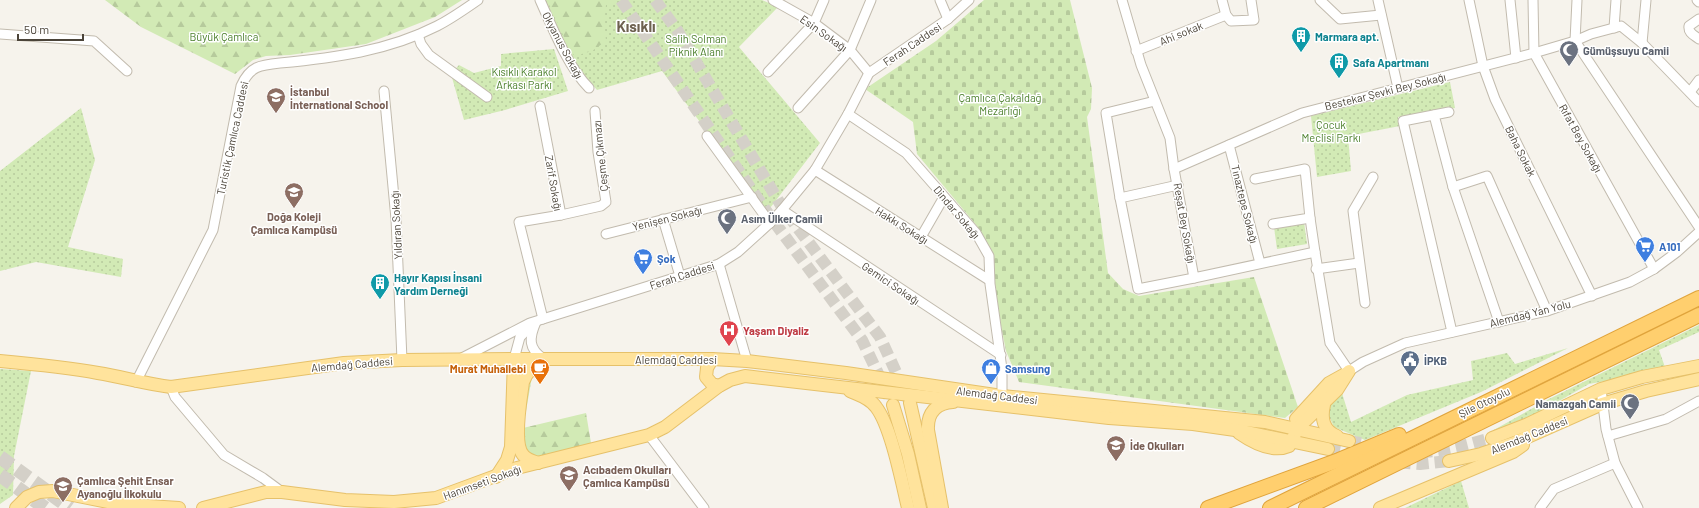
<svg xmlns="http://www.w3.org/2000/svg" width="1699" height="508" font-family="Barlow,sans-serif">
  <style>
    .grass { fill: url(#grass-dots) }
    .forest { fill: url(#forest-firs) }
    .cemetery { fill: url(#cemetery-stones) }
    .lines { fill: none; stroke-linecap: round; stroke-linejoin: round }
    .major-tunnel { stroke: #d4d0c8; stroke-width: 12; stroke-dasharray: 12 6; stroke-linecap: butt }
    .highway-tunnel { stroke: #d4d0c8; stroke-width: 14; stroke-dasharray: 14 7; stroke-linecap: butt }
    .minor-casing { stroke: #c2bbae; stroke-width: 11 }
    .major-casing { stroke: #e6c16a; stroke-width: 14 }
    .highway-casing { stroke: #e0a43c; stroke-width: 16 }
    .minor { stroke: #fff; stroke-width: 9 }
    .major { stroke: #ffe39c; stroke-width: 12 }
    .highway { stroke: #ffcf6e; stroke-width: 14 }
    .labels { text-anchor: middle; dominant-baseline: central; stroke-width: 3; stroke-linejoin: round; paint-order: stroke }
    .street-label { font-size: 11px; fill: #4b4439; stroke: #fff }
    .park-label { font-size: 11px; fill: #4a7f2a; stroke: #fff }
    .culture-label { font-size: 11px; font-weight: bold; fill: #0d838f; stroke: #fff; text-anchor: start }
    .worship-label { font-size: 11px; font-weight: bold; fill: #5b616d; stroke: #fff; text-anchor: start }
    .education-label { font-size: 11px; font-weight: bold; fill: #785e54; stroke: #fff; text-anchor: start }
    .shop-label { font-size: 11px; font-weight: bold; fill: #366cbe; stroke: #fff; text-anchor: start }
    .health-label { font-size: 11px; font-weight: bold; fill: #be3a42; stroke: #fff; text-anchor: start }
    .service-label { font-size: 11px; font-weight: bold; fill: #4e5e75; stroke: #fff; text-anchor: start }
    .food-label { font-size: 11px; font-weight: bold; fill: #c56008; stroke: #fff; text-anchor: end }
    .district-label { font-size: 15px; font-weight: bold; fill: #6e6250; stroke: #fff }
  </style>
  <defs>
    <pattern id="grass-dots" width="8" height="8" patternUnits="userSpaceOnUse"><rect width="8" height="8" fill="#d2eab5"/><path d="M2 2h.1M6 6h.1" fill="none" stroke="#b6ca9c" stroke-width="1.8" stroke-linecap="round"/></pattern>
    <pattern id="forest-firs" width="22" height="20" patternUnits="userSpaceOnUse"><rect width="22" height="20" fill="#d2eab5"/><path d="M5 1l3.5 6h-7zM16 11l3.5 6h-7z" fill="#b6ca9c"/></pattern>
    <pattern id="cemetery-stones" width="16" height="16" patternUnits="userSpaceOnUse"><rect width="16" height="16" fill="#d2eab5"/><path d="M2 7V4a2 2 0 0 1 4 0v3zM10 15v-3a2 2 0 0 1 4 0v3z" fill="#b6ca9c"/></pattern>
  </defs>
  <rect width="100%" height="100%" fill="#f6f3ec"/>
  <g class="grass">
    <polygon points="545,0 762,0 778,7 739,47 820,143 767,212 662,71 597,90 581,72 573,60"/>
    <polygon points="554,49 568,91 505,110 464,120 451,74 459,65 474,73 501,66 501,54"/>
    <polygon points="1450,82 1455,108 1398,117 1400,126 1348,136 1351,171 1317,177 1311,116"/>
    <polygon points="81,108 95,160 68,247 123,259 121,277 36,262 0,271 0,171"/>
    <polygon points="1304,222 1307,244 1277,249 1274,227"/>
    <polygon points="1699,325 1699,332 1659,350 1666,370 1589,384 1536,414 1492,431 1549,399"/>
    <polygon points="1568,348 1481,392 1365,440 1334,427 1327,412 1332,403 1342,393 1351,422 1407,395 1473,380 1471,361 1507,353 1515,364"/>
    <polygon points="0,369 31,371 14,456 13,495 0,504"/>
    <polygon points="1461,481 1469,508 1405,508"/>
  </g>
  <g class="forest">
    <polygon points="105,0 462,0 435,17 366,44 290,55 266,56 253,60 235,74 141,27"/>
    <polygon points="547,0 618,0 606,5 604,22 606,41 592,51 575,56 570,50"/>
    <polygon points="533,371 523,428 586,413 591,443 528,461 517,447 517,373"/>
  </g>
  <polygon class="cemetery" points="984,0 1070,0 1092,88 1091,109 1087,117 1108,273 1123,289 1139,296 1254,277 1298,407 1285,418 1019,382 1006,351 993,285 994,264 990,249 977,226 917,154 913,122 865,89 936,41"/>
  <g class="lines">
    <g class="major-tunnel">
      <polyline points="621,0 769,215 862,340 893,405"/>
      <polyline points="655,0 677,30 782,207 880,337 910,403"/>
      <path d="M1349 441C1373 445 1398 452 1422 452 1446 451 1469 444 1492 438"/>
      <polyline points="1328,449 1394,462 1420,464 1449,461"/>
    </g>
    <g class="highway-tunnel">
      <polyline points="0,457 70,508"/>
      <polyline points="0,475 45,508"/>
    </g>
    <defs>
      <g id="minor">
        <path d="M540 0C552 27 568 67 589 88"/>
        <polyline points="773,0 814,23 850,50 869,73"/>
        <polyline points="940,0 948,19"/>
        <polyline points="1122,0 1141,65 1170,138 1174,169 1194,278 1315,252 1330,343 1349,371 1363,362 1405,343 1547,311 1630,282 1654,269 1677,252 1699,232"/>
        <polyline points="1222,0 1226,15 1231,21 1254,20 1251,0"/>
        <polyline points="1320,0 1340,19 1381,15"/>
        <polyline points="1378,0 1398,88"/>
        <polyline points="1469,0 1483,66 1495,99 1592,296"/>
        <polyline points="1510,0 1516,58"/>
        <polyline points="1533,0 1534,53 1654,269"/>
        <polyline points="1577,0 1575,41 1699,227"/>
        <polyline points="1697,0 1699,2"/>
        <path d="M1699 19 1689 26C1688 33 1694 35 1699 39"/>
        <polyline points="1614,28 1616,0"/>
        <polyline points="0,34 94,41 127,71"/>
        <polyline points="418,35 421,44 429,55 487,97"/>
        <polyline points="1642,43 1646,0"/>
        <polyline points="1136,51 1226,15"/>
        <polyline points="768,72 814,23 824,0"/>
        <polyline points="384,91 396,219 402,360"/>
        <polyline points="1690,92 1699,80"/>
        <polyline points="540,106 561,215 519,222 543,319"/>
        <polyline points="798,108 850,50 871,0"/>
        <polyline points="1449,112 1403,121 1452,332"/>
        <polyline points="848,114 906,153 976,233 989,256 990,284 1002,369 1002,396"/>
        <polyline points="1434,115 1453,187 1499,322"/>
        <polyline points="707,136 770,223"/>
        <polyline points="1229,145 1260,263"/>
        <polyline points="1174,169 1302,113 1534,53 1575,41 1591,34 1621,26 1642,43 1699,102"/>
        <polyline points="815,170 989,280"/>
        <polyline points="1255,179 1305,169 1310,218 1273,224"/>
        <polyline points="1178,185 1120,198 1138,289 1194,278"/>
        <polyline points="1453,187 1487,176 1547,311"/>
        <polyline points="1120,198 1106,113 1155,101"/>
        <polyline points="782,210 1001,355"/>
        <polyline points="561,215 601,206 606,202 598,152 595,111"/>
        <polyline points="1310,218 1315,252"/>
        <polyline points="663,219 680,276"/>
        <polyline points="606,234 752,197"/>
        <polyline points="921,237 944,197"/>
        <polyline points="719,264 747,361"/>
        <polyline points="1316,269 1359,263"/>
        <polyline points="1365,303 1353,211 1373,177"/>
        <path d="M536 322C529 338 528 349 544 359"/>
        <polyline points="460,359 530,323 719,264 738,252 770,223 782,210 815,170 848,114 869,73 948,19 969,0"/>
        <polyline points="514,359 520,337 533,324"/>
        <path d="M136 382 213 230 241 86C250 66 260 65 280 63 334 58 388 51 437 26 451 19 465 9 478 0"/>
        <polyline points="171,387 175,397 224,455 263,478 282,492"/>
        <polyline points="1601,389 1606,429 1615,463 1638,508"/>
        <polyline points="649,435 704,508"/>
        <polyline points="1608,436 1666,419 1699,401"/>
        <polyline points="1540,508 1554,489 1615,463"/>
      </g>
      <g id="major">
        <polyline points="712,359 707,368 706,377 712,384 719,386"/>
        <path d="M0 361C33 364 65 367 98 373 123 377 146 384 171 387L344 363 402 360 514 359H712L747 361 846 373 1002 396 1265 422 1349 441"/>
        <path d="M850 391C859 395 870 398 876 407 891 426 902 483 908 508"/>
        <polyline points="910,403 934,508"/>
        <polyline points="893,405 908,454 920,508"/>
        <path d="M1324 405C1321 418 1323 431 1337 436"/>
        <polyline points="1296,419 1329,383 1347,373"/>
        <path d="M1239 433C1252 442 1273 453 1289 446L1298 428 1337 390 1349 371"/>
        <polyline points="1492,438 1528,424 1601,389 1642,377 1699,366"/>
        <polyline points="1449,461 1481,454 1514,443 1602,404 1646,391 1699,379"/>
        <path d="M538 463C533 461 528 460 524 456 512 445 521 398 523 382 527 371 534 366 544 359"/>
        <polyline points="496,477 507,460 511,447 514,359"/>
        <polyline points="16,508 27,497 39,492 53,491 118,504 179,508"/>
        <polyline points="203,508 266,492 282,492 345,500 394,502 436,498 517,468 649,435 665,427 719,386 730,380 745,376 1109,418 1193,424 1242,431 1328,449"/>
        <path d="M942 508 928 430C927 413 936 403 953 402"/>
        <polyline points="1380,508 1513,452 1523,445"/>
      </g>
      <g id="highway">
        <polyline points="1208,508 1339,460 1399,435"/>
        <polyline points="1270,508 1699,298"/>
        <polyline points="1306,508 1699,315"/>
      </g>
    </defs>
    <use href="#minor" class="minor-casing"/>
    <use href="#major" class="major-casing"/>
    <use href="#highway" class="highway-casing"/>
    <use href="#minor" class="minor"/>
    <use href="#major" class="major"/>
    <use href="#highway" class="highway"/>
  </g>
  <defs>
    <symbol id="building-pin" viewBox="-11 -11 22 30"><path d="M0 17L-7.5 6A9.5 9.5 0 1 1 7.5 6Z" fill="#0f9aa8" stroke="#fff"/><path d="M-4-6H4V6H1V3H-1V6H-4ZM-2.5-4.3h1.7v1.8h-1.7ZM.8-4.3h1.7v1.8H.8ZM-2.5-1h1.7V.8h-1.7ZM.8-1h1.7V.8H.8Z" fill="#fff"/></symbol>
    <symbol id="mosque-pin" viewBox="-11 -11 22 30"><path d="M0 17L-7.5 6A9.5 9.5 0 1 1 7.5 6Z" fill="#6b7280" stroke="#fff"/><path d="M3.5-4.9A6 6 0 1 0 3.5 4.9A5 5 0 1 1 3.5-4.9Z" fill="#fff"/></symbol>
    <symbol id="school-pin" viewBox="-11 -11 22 30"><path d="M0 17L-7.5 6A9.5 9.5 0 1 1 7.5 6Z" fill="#8d6e63" stroke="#fff"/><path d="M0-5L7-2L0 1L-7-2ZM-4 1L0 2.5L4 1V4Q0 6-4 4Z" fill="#fff"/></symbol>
    <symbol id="supermarket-pin" viewBox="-11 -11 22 30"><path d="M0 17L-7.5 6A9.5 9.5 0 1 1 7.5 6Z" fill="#3f7fe0" stroke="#fff"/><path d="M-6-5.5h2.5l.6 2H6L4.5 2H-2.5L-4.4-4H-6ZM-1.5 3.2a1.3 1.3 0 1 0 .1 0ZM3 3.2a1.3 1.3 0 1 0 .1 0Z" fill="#fff"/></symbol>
    <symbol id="hospital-pin" viewBox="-11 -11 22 30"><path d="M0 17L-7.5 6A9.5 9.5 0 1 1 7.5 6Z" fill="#e0444e" stroke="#fff"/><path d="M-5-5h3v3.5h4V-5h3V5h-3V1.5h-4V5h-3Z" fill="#fff"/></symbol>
    <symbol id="civic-pin" viewBox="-11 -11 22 30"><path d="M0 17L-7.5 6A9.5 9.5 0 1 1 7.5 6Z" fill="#5c6f8a" stroke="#fff"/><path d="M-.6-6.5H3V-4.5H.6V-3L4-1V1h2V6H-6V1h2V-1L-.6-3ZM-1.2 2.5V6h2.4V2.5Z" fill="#fff"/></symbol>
    <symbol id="cafe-pin" viewBox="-11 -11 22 30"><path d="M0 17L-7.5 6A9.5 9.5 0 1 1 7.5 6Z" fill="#e8710a" stroke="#fff"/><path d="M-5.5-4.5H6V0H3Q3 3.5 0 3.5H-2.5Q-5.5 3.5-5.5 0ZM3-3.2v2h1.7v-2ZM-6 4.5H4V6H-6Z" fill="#fff"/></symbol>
    <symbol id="shop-pin" viewBox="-11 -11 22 30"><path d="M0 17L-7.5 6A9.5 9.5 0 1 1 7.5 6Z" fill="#3f7fe0" stroke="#fff"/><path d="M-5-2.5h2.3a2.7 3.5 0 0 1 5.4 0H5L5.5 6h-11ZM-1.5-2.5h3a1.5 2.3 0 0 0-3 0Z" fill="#fff"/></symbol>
  </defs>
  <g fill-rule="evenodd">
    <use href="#building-pin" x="1290" y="25" width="22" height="30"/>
    <use href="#mosque-pin" x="1558" y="39" width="22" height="30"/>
    <use href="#building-pin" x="1328" y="51" width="22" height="30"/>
    <use href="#school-pin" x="265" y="86" width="22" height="30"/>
    <use href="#school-pin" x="283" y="181" width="22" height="30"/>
    <use href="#mosque-pin" x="716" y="207" width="22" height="30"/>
    <use href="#supermarket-pin" x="1634" y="235" width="22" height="30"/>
    <use href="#supermarket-pin" x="632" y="247" width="22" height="30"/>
    <use href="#building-pin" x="369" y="272" width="22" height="30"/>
    <use href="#hospital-pin" x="718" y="319" width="22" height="30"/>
    <use href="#civic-pin" x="1399" y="349" width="22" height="30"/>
    <use href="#cafe-pin" x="529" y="357" width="22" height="30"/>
    <use href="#shop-pin" x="980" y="357" width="22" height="30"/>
    <use href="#mosque-pin" x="1619" y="392" width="22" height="30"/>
    <use href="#school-pin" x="1105" y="434" width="22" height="30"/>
    <use href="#school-pin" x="558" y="464" width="22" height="30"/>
    <use href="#school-pin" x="52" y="475" width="22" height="30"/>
  </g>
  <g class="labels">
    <g class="street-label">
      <text transform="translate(824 33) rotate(35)">Esin Sokağı</text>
      <text transform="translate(1181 33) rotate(-22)">Ahi sokak</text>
      <text transform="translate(912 44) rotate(-34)">Ferah Caddesi</text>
      <text transform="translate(563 45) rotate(62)">Okyanus Sokağı</text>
      <text transform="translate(1385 91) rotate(-14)">Bestekar Şevki Bey Sokağı</text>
      <text transform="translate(232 138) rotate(-78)">Turistik Çamlıca Caddesi</text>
      <text transform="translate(1581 138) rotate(61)">Rıfat Bey Sokağı</text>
      <text transform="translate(1521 151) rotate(64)">Baha Sokak</text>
      <text transform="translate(600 156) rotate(-96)">Çeşme Çıkmazı</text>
      <text transform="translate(554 183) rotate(80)">Zarif Sokağı</text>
      <text transform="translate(1245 204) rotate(76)">Tınaztepe Sokağı</text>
      <text transform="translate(957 212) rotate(50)">Dindar Sokağı</text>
      <text transform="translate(667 218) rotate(-14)">Yenişen Sokağı</text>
      <text transform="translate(1185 223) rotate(80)">Reşat Bey Sokağı</text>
      <text transform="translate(396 225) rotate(-93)">Yıldıran Sokağı</text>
      <text transform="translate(902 225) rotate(32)">Hakkı Sokağı</text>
      <text transform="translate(682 275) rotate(-18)">Ferah Caddesi</text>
      <text transform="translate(891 283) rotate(34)">Gemici Sokağı</text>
      <text transform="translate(1530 313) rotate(-14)">Alemdağ Yan Yolu</text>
      <text x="676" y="359">Alemdağ Caddesi</text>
      <text transform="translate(352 364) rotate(-5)">Alemdağ Caddesi</text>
      <text transform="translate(997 395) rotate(7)">Alemdağ Caddesi</text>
      <text transform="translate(1484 402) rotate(-26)">Şile Otoyolu</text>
      <text transform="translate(1529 435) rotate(-22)">Alemdağ Caddesi</text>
      <text transform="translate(482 482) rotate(-20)">Hanımseti Sokağı</text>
    </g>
    <g class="park-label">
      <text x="224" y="36">Büyük Çamlıca</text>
      <text x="696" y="38">Salih Solman<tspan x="696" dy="13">Piknik Alanı</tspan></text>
      <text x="524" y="71">Kısıklı Karakol<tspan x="524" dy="13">Arkası Parkı</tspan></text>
      <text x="1000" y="97">Çamlıca Çakaldağ<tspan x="1000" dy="13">Mezarlığı</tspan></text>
      <text x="1331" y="124">Çocuk<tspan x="1331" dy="13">Meclisi Parkı</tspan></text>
    </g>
    <g class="culture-label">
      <text x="1315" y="36">Marmara apt.</text>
      <text x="1353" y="62">Safa Apartmanı</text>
      <text x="394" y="277">Hayır Kapısı İnsani<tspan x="394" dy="13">Yardım Derneği</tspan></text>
    </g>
    <g class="worship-label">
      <text x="1583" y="50">Gümüşsuyu Camii</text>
      <text x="741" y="218">Asım Ülker Camii</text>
      <text x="1616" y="403" text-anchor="end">Namazgah Camii</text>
    </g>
    <g class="education-label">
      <text x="290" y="91">İstanbul<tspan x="290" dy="13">İnternational School</tspan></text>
      <text x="294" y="216" text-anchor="middle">Doğa Koleji<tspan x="294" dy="13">Çamlıca Kampüsü</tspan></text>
      <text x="1130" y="445">İde Okulları</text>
      <text x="583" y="469">Acıbadem Okulları<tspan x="583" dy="13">Çamlıca Kampüsü</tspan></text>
      <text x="77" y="480">Çamlıca Şehit Ensar<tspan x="77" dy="13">Ayanoğlu İlkokulu</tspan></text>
    </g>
    <g class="shop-label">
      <text x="1659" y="246">A101</text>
      <text x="657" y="258">Şok</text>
      <text x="1005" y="368">Samsung</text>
    </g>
    <g class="health-label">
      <text x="743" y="330">Yaşam Diyaliz</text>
    </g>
    <g class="service-label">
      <text x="1424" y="360">İPKB</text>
    </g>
    <g class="food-label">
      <text x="526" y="368">Murat Muhallebi</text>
    </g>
    <g class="district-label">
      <text x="636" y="26">Kısıklı</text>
    </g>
  </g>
  <path d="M18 34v6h65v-6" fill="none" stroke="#4b4439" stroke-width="2"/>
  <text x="24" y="34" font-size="12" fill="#4b4439" stroke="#ffffff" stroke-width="3" paint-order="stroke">50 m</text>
</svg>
